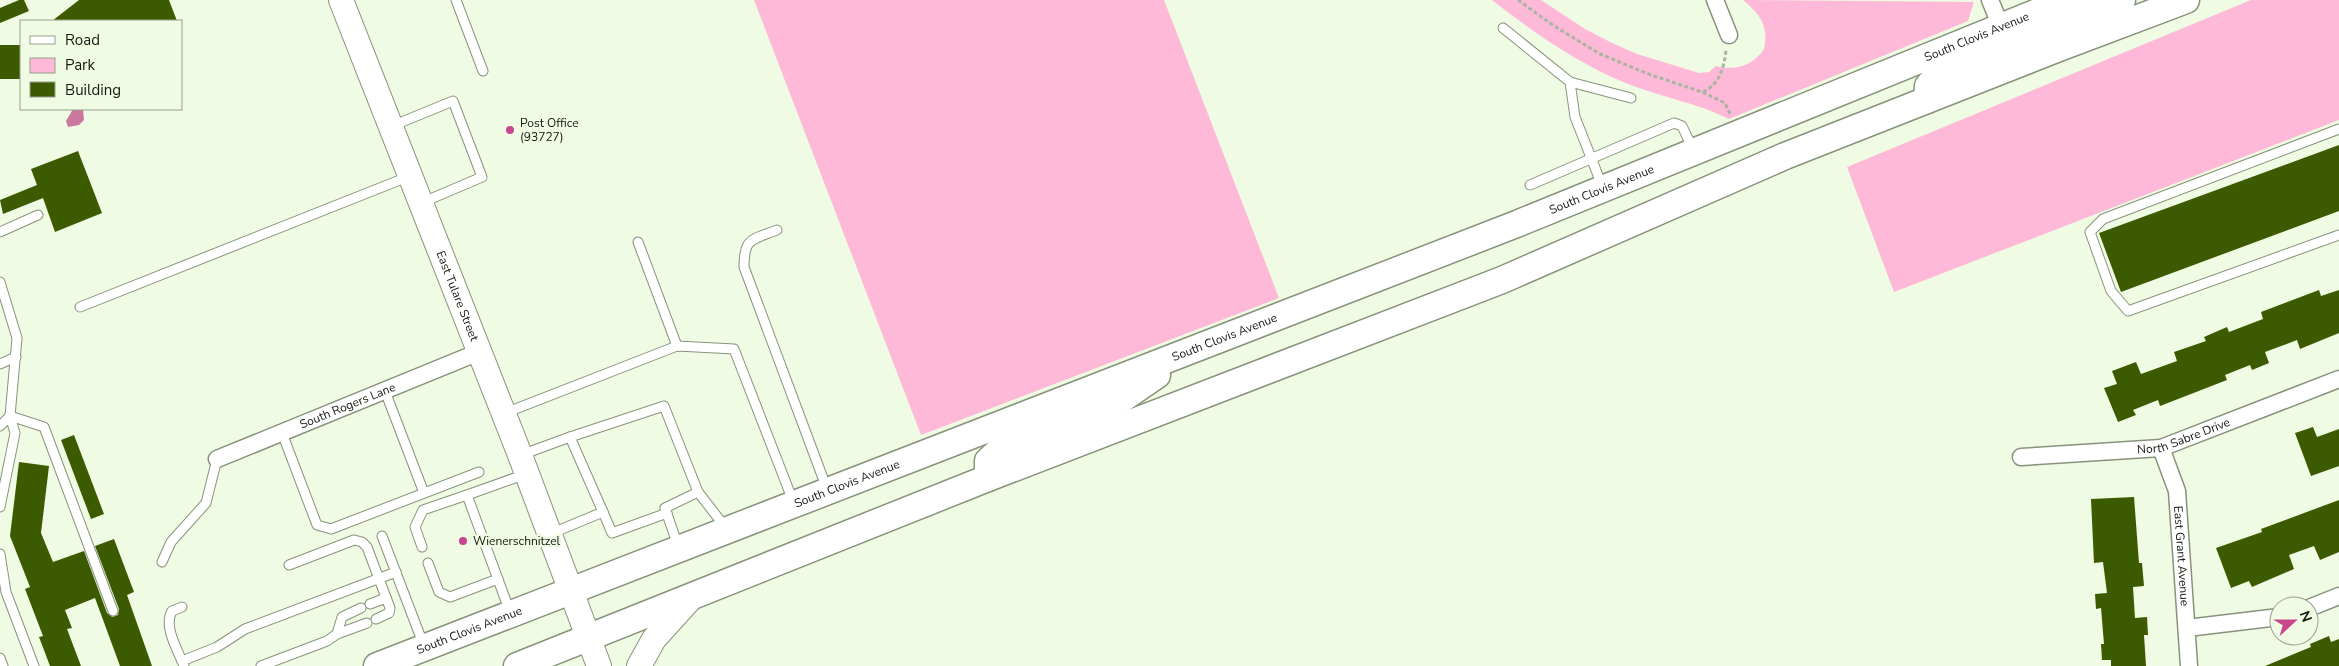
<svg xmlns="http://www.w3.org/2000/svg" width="2339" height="666" font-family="'Nunito Sans',sans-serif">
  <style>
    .green { fill: #fdb9d7 }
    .water { fill: #cb789f }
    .building { fill: #3c5b01 }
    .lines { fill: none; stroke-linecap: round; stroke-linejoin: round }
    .lane-casing { stroke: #87937c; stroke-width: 11 }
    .street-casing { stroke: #87937c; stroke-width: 19 }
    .secondary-casing { stroke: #87937c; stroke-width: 26 }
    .primary-casing { stroke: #87937c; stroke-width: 29 }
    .path { stroke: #abb4a1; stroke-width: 3; stroke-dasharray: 4 2.5; stroke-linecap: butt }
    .lane { stroke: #fff; stroke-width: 9 }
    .street { stroke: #fff; stroke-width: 16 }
    .secondary { stroke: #fff; stroke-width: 24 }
    .primary { stroke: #fff; stroke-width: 26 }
    .poi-dot { fill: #c9468c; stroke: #effbe2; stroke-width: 2 }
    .labels { text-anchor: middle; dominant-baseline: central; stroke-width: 5; stroke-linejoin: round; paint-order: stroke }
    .street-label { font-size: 12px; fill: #141810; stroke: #effbe2 }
    .poi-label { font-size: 12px; fill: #141810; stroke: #effbe2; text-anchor: start }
  </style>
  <rect width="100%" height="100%" fill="#effbe2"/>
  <g class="green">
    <polygon points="754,0 1164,0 1279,298 921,435"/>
    <path d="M1492 0H1541L1585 29 1612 43 1637 54 1699 73 1709 72 1716 66C1735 71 1753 66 1764 49 1769 26 1760 14 1743 0L1974 2 1968 21 1729 119C1697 103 1661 97 1628 84 1579 64 1534 33 1492 0Z"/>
    <polygon points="2251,0 2339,0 2339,120 1894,292 1847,167"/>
  </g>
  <polygon class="water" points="73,109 83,109 84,120 79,125 68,127 66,121"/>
  <g class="building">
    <polygon points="19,0 24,0 29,11 0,23 0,8"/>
    <polygon points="79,0 169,0 177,21 52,21"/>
    <rect x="0" y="45" width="21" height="34"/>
    <polygon points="2339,145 2339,211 2121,292 2099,233"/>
    <polygon points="78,151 102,213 55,232 43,198 3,214 0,200 37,185 31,169"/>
    <polygon points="2319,290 2321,296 2339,290 2339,333 2300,349 2297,340 2265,352 2269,363 2252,370 2250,365 2225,375 2227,380 2160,406 2158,400 2133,410 2136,415 2118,422 2104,388 2117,384 2112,371 2136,362 2141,374 2177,361 2174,352 2206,341 2204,337 2227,327 2229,332 2263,319 2261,312"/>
    <polygon points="2313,427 2317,437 2339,429 2339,466 2311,476 2295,433"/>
    <polygon points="74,435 104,514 91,519 61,440"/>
    <polygon points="19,462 49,466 41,533 53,562 84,551 107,613 112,617 118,615 119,609 95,546 114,539 134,592 127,595 152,666 120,666 95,598 65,610 72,628 67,629 81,666 50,666 39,637 43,636 25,589 30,587 10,536"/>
    <polygon points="2134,497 2139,563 2142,563 2144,586 2133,587 2135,618 2147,617 2148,635 2144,635 2146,666 2111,666 2111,660 2102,660 2101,644 2104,644 2101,608 2096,609 2095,594 2107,593 2103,562 2094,563 2091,499"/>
    <polygon points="2339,500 2339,552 2320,560 2314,546 2289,555 2294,569 2252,587 2249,581 2231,588 2216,548 2262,532 2261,529"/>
    <polygon points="2329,636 2331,642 2339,639 2339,666 2265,666 2311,647 2310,644"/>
  </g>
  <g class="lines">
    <defs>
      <g id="lane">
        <polyline points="456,0 483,71"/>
        <polyline points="1503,28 1570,82 1575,117 1603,188"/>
        <polyline points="1570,82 1631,98"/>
        <polyline points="392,126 453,101 482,177 421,203"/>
        <polyline points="2339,129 2103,219 2090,232 2111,291 2128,311 2339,235"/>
        <polyline points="1530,185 1674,123 1682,126 1693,149"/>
        <path d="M777 230C752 240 744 237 744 267L827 489"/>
        <polyline points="0,232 38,215"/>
        <polyline points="638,242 677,346"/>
        <polyline points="0,282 17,338 10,416 15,433 0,507"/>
        <polyline points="80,307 410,176"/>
        <polyline points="0,364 16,357"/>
        <polyline points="385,391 424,493"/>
        <polyline points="505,413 677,346 734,349 793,501"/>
        <polyline points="10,416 44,427 113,611"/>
        <polyline points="0,426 10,416"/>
        <polyline points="282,433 317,525 331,529 479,472"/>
        <polyline points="570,437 664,406 698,492"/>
        <polyline points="521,455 570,437 603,512 550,534"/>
        <polyline points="603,512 612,533 667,513"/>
        <polyline points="382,536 424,646"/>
        <polyline points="678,546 665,508 698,492 726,528"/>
        <polyline points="422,547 415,527 423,510 467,495"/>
        <polyline points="0,554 6,592 34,666"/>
        <polyline points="162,562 171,542 206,503 217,459"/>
        <polyline points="428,563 439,592 450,597 498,579"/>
        <polyline points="289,565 354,540 362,542 367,547 390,608 389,613 376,619"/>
        <polyline points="370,604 386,598"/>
        <path d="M182 607 172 611C163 627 178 650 184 666"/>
        <polyline points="510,612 467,495 526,474"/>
        <polyline points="337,634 342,617 361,608"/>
        <polyline points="0,658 3,666"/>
        <polyline points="182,661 217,647 245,629 396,572"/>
        <polyline points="261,666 327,641 337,634 367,623"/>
      </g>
      <g id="street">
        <polyline points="1715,0 1729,35"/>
        <polyline points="1990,0 2001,27"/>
        <path id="s1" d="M2161 448 2177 491 2189 666"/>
        <path id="s2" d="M2021 457 2161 448 2339 379"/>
        <path id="s3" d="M217 459 479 352"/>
        <polyline points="2309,608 2339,596"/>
        <polyline points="2187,628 2279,617"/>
      </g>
      <g id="secondary">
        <path id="s4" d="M341 0 520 455 599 666"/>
        <polyline points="639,666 654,639 692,597"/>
      </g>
      <g id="primary">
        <polyline points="2089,24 2122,0"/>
        <polyline points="1927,100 1928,86 1938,75 2066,23 2100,0"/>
        <polyline points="988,478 988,461 1003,447 1122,399 1157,375"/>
        <path id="s5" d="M377 666 1514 225 2067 0"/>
        <polyline points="517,666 988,478 1502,280 1785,156 2059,48 2186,0"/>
      </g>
    </defs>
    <use href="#lane" class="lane-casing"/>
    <use href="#street" class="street-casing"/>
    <use href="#secondary" class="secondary-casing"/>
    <use href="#primary" class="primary-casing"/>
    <g class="path">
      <polyline points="1518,0 1554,26 1600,54 1651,75 1702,92 1725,103 1731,116"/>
      <path d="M1703 92C1720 84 1724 68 1726 50"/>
    </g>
    <use href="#lane" class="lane"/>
    <use href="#street" class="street"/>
    <use href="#secondary" class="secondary"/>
    <use href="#primary" class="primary"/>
  </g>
  <g class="poi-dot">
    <circle cx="510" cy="130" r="5"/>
    <circle cx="463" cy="541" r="5"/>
  </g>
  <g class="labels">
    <g class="street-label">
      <text stroke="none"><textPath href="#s5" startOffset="1719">South Clovis Avenue</textPath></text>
      <text stroke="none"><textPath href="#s5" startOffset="1314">South Clovis Avenue</textPath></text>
      <text stroke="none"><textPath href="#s4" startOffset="318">East Tulare Street</textPath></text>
      <text stroke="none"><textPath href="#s5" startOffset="909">South Clovis Avenue</textPath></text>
      <text stroke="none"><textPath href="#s3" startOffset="141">South Rogers Lane</textPath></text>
      <text stroke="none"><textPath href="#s2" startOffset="165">North Sabre Drive</textPath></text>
      <text stroke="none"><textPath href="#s5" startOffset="504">South Clovis Avenue</textPath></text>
      <text stroke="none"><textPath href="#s1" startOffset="111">East Grant Avenue</textPath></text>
      <text stroke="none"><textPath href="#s5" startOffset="99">South Clovis Avenue</textPath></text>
    </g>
    <g class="poi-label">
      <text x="520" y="123">Post Office<tspan x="520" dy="14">(93727)</tspan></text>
      <text x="473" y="541">Wienerschnitzel</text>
    </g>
  </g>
  <rect x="20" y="20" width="162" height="90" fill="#effbe2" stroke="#97a08e"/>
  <rect x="30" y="36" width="25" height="8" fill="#ffffff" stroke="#97a08e"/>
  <text x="65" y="45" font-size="15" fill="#141810">Road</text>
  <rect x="30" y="58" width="25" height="15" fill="#fdb9d7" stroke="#97a08e"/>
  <text x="65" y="70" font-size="15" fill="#141810">Park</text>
  <rect x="30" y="82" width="25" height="15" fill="#3c5b01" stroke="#97a08e"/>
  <text x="65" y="95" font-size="15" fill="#141810">Building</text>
  <g transform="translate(2294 621) rotate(69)"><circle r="24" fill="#effbe2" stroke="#97a08e"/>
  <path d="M0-4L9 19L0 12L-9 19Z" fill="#c9468c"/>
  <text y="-8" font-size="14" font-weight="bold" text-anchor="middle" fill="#141810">N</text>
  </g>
</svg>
